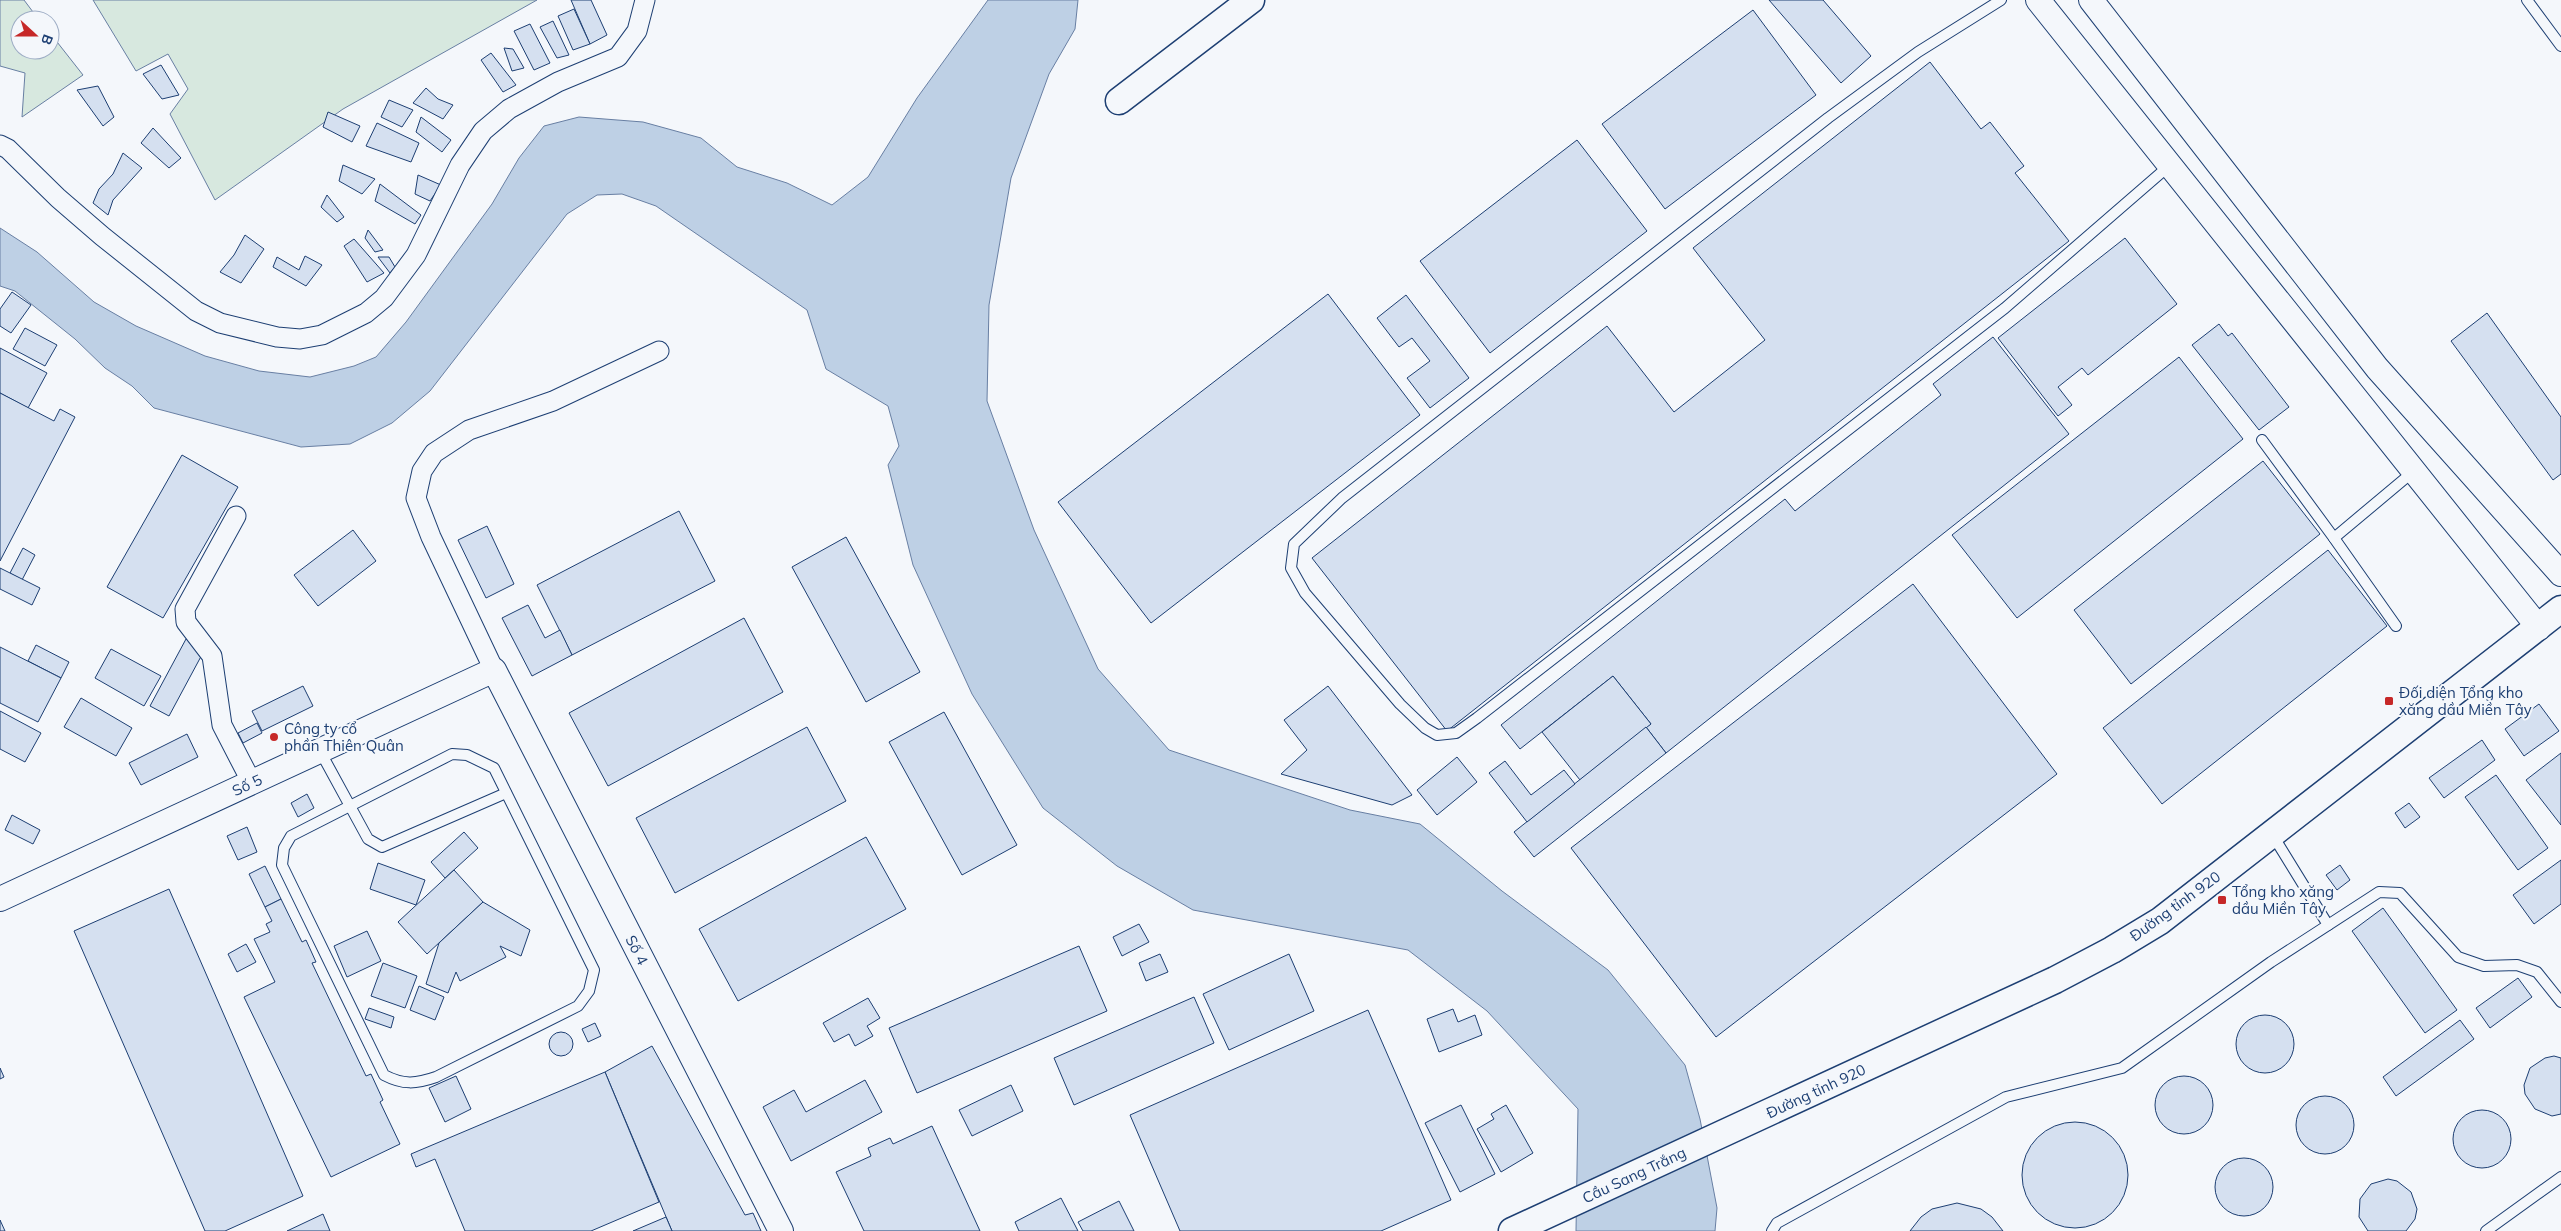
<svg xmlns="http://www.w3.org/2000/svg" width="2561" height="1231" font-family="Mulish,sans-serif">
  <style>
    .green { fill: #d7e8df; stroke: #687fa3 }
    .water { fill: #bed0e5; stroke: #687fa3 }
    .building { fill: #d5e0f0; stroke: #1d3f73 }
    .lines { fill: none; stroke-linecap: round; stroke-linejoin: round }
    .service-casing { stroke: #1d3f73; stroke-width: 12 }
    .minor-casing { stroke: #1d3f73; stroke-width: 21 }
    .tertiary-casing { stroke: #1d3f73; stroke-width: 26 }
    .secondary-casing { stroke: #1d3f73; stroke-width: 29 }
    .service { stroke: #f4f7fb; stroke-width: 10 }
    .minor { stroke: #f4f7fb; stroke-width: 19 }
    .tertiary { stroke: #f4f7fb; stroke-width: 24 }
    .secondary { stroke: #f4f7fb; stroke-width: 26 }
    .poi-dot { fill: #c62828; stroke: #f4f7fb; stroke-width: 2 }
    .labels { text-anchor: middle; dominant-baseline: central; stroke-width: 4; stroke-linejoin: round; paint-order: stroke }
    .poi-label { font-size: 15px; fill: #1d3f73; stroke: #f4f7fb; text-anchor: start }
    .street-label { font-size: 15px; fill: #1d3f73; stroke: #f4f7fb }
  </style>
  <rect width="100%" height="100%" fill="#f4f7fb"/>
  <g class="green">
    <polygon points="0,0 24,0 39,20 20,20 20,50 50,50 50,33 83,75 22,117 25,73 0,66"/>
    <polygon points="93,0 537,0 343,109 215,200 170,114 188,89 168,54 136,71"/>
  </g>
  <polygon class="water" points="988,0 1078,0 1075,29 1049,74 1011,178 989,305 987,401 1034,530 1098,669 1169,750 1350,810 1420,824 1502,891 1608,970 1685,1065 1700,1119 1717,1208 1715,1231 1576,1231 1578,1109 1487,1011 1408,950 1193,910 1117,866 1043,808 972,694 913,565 888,465 899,446 888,406 826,369 807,310 656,206 622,194 597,195 567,214 430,391 392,423 350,444 301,447 154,408 132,386 105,368 75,339 15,291 0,286 0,228 37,252 94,302 136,326 205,356 259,371 310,377 354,366 376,357 406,322 492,204 519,158 544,126 579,117 643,122 701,138 737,167 787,183 832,205 868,177 917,98"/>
  <g class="building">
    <polygon points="571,0 591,0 607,35 590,44"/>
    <polygon points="1769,0 1823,0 1871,56 1841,83"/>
    <polygon points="574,9 590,44 573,50 558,16"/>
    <polygon points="1753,10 1816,95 1665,209 1602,124"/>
    <polygon points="553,21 569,55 557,58 540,27"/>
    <polygon points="530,24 550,63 534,70 514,31"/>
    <polygon points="504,48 513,49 524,68 512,71"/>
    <polygon points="491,53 516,85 503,92 481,60"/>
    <polygon points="1930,62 1981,129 1990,122 2024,166 2015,173 2069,241 1447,731 1312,558 1607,326 1674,412 1765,340 1693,248"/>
    <polygon points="161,65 179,95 162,99 143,74"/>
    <polygon points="98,86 114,117 103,126 77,90"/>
    <polygon points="426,88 438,99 453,105 443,119 413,103"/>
    <polygon points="389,100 413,110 402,127 381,117"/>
    <polygon points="328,112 360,126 352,142 323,127"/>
    <polygon points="421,117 451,140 442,152 416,132"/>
    <polygon points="377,123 419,143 411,162 366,146"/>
    <polygon points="153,128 181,158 169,168 141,143"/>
    <polygon points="1577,140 1647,231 1490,353 1420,261"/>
    <polygon points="123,153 142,168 113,200 108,215 93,203 99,189 113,174"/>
    <polygon points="343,165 375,179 362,194 339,181"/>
    <polygon points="418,175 441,185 430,201 415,194"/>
    <polygon points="380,184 421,215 415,224 375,201"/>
    <polygon points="327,195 344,217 337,222 321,207"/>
    <polygon points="368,230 383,250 375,252 365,238"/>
    <polygon points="245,235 264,249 241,283 220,272 234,255"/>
    <polygon points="2125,238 2177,304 2088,375 2082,368 2058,387 2072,405 2058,416 1998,338"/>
    <polygon points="354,239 384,273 367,282 344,246"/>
    <polygon points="305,256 322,265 306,286 273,267 277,257 299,270"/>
    <polygon points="378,257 389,257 395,267 390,273"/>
    <polygon points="12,292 31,305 11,333 0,326 0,309"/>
    <polygon points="1328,294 1420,415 1151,623 1058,502"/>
    <polygon points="1406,295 1469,378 1430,408 1407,378 1430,361 1412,338 1399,347 1377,318"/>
    <polygon points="2487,313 2561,417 2561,474 2553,480 2451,341"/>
    <polygon points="2219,324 2228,336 2232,333 2289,407 2259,430 2192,345"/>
    <polygon points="25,328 57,345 45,366 13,349"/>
    <polygon points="1993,337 2069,434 1666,753 1646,727 1651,724 1613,676 1520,749 1501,725 1785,499 1795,511 1941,395 1933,384"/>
    <polygon points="0,348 47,373 28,408 0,393"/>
    <polygon points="2179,357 2243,439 2017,618 1952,535"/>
    <polygon points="0,393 54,421 60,409 75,417 0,561"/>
    <polygon points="182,455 238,487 163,618 107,587"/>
    <polygon points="2263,461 2320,534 2131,684 2074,610"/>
    <polygon points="679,511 715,581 572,655 537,585"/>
    <polygon points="487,526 514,584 486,598 458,540"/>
    <polygon points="353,530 376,561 318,606 294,575"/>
    <polygon points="846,537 920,672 866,702 792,567"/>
    <polygon points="23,548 35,555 22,580 10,573"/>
    <polygon points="2328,550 2387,626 2162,804 2103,728"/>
    <polygon points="0,568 40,588 32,605 0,589"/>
    <polygon points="1913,584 2057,774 1716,1037 1571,848"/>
    <polygon points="528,605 545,638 560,630 572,655 532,676 502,618"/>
    <polygon points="744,618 783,692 608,786 569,713"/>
    <polygon points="186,639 205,649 169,716 150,706"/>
    <polygon points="36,645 69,662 61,678 28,661"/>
    <polygon points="0,647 61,678 38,722 0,703"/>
    <polygon points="111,649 161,676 144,706 95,678"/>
    <polygon points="1613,676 1651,724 1580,780 1542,732"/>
    <polygon points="303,686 313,706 262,731 252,711"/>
    <polygon points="1328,686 1412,795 1392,805 1281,774 1307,750 1284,720"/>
    <polygon points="81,698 132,728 116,756 64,727"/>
    <polygon points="2539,704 2559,731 2524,756 2505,729"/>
    <polygon points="0,711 41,733 25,762 0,749"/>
    <polygon points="944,712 1017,845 962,875 889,742"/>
    <polygon points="257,723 262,733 243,743 238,733"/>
    <polygon points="807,727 846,801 675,893 636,818"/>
    <polygon points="1646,727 1666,753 1534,857 1514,832"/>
    <polygon points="187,734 198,757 141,785 129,763"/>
    <polygon points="2482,740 2495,760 2444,798 2429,778"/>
    <polygon points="2561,753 2561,825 2526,780"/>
    <polygon points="1457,757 1477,782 1437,815 1417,790"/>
    <polygon points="1505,761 1531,795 1564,770 1575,784 1527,822 1489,773"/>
    <polygon points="2496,775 2548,848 2518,870 2465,797"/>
    <polygon points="307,794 314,808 298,817 291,803"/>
    <polygon points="2409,803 2420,817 2405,828 2395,813"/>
    <polygon points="12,815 40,830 33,844 5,830"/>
    <polygon points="247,827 257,852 238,860 227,836"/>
    <polygon points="464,832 478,848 445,878 431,862"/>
    <polygon points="866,837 906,909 738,1001 699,929"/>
    <polygon points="2561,860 2561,904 2534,924 2513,895"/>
    <polygon points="378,863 425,880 416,905 370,889"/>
    <polygon points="2340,865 2350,880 2337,890 2326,875"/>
    <polygon points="265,866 281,899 265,907 249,874"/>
    <polygon points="454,870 483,902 427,954 398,922"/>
    <polygon points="169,889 303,1196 225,1231 205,1231 74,931"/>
    <polygon points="281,899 302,942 306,940 316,962 312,963 366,1076 371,1074 383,1100 380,1102 400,1144 331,1177 244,997 275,982 254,939 270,932 266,924 272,921 265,907"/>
    <polygon points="483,902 530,930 521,956 500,946 506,957 460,981 456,972 448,993 426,984 439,943"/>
    <polygon points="2383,908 2457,1010 2425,1033 2352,931"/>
    <polygon points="1139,924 1149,942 1122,956 1113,937"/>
    <polygon points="367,931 381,961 347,977 334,946"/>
    <polygon points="246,944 256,962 237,972 228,954"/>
    <polygon points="1079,946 1107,1011 917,1093 889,1028"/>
    <polygon points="1160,954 1168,972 1146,981 1139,963"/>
    <polygon points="1289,954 1314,1011 1229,1050 1203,994"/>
    <polygon points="383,963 417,976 405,1008 371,996"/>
    <polygon points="2518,978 2532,997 2490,1028 2476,1008"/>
    <polygon points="419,986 444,997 435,1020 410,1010"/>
    <polygon points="1194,997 1214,1043 1074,1105 1054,1058"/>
    <polygon points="868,998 880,1018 867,1026 873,1036 855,1046 849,1034 834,1042 823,1023"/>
    <polygon points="369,1008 394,1017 391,1028 365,1019"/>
    <polygon points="1453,1009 1458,1022 1475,1015 1482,1035 1439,1052 1427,1019"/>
    <polygon points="1368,1010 1451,1200 1381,1231 1180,1231 1130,1115"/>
    <circle cx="2265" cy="1044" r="29"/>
    <polygon points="2460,1020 2474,1039 2396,1096 2383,1077"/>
    <polygon points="595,1023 601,1036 588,1042 582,1029"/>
    <circle cx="561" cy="1044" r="12"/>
    <polygon points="652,1046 745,1215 753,1213 761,1231 672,1231 605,1072"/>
    <polygon points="2554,1056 2561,1058 2561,1114 2552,1116 2535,1109 2525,1094 2524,1085 2530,1068 2545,1058"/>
    <polygon points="0,1068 4,1077 0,1079"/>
    <polygon points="605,1072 659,1202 591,1231 465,1231 435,1159 416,1167 411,1154"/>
    <circle cx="2184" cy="1105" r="29"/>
    <polygon points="456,1076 471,1109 445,1122 429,1088"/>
    <polygon points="865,1080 882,1112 791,1161 763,1107 794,1090 806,1112"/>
    <polygon points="1011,1085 1023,1111 972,1136 959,1110"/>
    <circle cx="2325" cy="1125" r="29"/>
    <polygon points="1461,1105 1495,1174 1460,1192 1425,1123"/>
    <polygon points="1506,1105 1533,1153 1501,1172 1477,1129 1494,1119 1491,1114"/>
    <circle cx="2482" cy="1139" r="29"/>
    <circle cx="2075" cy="1175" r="53"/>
    <polygon points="932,1126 980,1231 864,1231 836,1172 871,1156 868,1148 890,1138 893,1144"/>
    <circle cx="2244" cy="1187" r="29"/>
    <polygon points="2388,1179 2397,1181 2411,1192 2417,1209 2415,1219 2406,1231 2368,1231 2359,1217 2360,1199 2371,1184"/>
    <polygon points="1061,1198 1078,1231 1019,1231 1015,1222"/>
    <polygon points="1119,1201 1134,1231 1083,1231 1078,1222"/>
    <polygon points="1957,1203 1981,1209 1992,1217 2003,1231 1910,1231 1921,1217 1932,1209"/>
    <polygon points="323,1214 330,1231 287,1231"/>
    <polygon points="666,1217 672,1231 633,1231"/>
    <polygon points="0,1220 5,1231 0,1231"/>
  </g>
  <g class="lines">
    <defs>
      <g id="service">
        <polyline points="2001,0 1918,52 1828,118 1342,498 1294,544 1291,568 1305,593 1400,704 1425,728 1437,735 1456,733 1477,718 2005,308 2170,165"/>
        <polyline points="2527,0 2561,46"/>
        <polyline points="2262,440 2334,538 2414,471"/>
        <polyline points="2334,538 2396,626"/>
        <polyline points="320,751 368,839 382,847 506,793"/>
        <path d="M452 754 467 755 494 768 594 970 589 991 578 1006 436 1077C416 1084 403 1085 384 1075L282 865 284 848 291 836Z"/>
        <polyline points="2272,834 2328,925"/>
        <polyline points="1772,1231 1777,1223 2006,1097 2122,1068 2271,962 2379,892 2400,893 2458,957 2484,966 2517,965 2537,972 2561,1002"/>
        <polyline points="2486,1231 2561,1177"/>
      </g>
      <g id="minor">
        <polyline points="0,145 8,149 58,198 102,236 196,311 220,323 277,337 300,339 322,335 366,313 384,298 416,255 460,165 483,131 509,109 558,82 618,57 637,31 645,0"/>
        <polyline points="236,516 185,609 186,622 212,656 222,725 252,783"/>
        <polyline points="494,670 431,537 416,498 422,471 434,453 469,430 553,401 659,351"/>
      </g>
      <g id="tertiary">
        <polyline points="2038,0 2539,628"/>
        <polyline points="2091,0 2377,368 2561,574"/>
        <polyline points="0,899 494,670 781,1231"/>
      </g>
      <g id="secondary">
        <polyline points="1119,101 1251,0"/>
        <polyline points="1512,1231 2055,980 2112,950 2160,921 2561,609"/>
      </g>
    </defs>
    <use href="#service" class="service-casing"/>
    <use href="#minor" class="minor-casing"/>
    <use href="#tertiary" class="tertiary-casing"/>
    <use href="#secondary" class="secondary-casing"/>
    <use href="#service" class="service"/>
    <use href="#minor" class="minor"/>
    <use href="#tertiary" class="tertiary"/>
    <use href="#secondary" class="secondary"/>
  </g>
  <g class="poi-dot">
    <rect x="2384" y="696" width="10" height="10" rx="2.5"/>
    <circle cx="274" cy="737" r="5"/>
    <rect x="2217" y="895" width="10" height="10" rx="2.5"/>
  </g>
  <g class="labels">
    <g class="poi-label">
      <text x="2399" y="692">Đối diện Tổng kho<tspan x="2399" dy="17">xăng dầu Miền Tây</tspan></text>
      <text x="284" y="728">Công ty cổ<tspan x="284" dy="17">phần Thiên Quân</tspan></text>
      <text x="2232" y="891">Tổng kho xăng<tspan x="2232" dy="17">dầu Miền Tây</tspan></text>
    </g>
    <g class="street-label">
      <text transform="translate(247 785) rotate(-25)">Số 5</text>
      <text transform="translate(2175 906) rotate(-36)">Đường tỉnh 920</text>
      <text transform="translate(637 950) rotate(63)">Số 4</text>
      <text transform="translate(1816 1091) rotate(-25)">Đường tỉnh 920</text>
      <text transform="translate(1634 1175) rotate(-25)">Cầu Sang Trắng</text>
    </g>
  </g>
  <g transform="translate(35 35) rotate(111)"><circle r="24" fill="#f4f7fb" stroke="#9eadc5"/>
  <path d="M0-4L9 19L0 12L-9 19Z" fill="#c62828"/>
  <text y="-8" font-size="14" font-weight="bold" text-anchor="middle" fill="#1d3f73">B</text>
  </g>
</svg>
